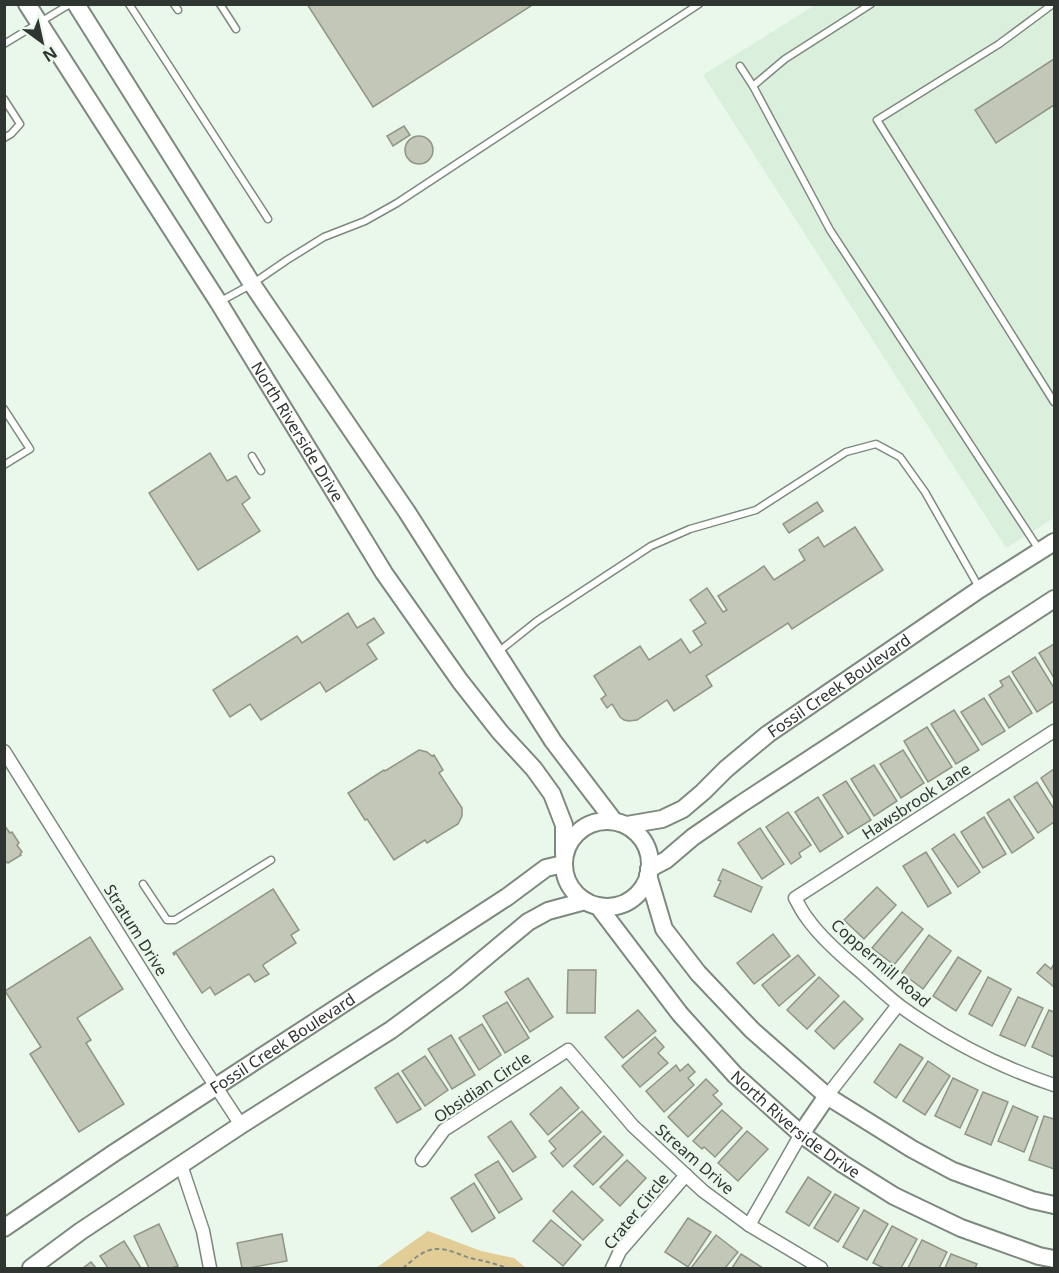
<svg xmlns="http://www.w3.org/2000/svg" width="1059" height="1273" font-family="'Noto Sans',sans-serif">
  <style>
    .built { fill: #dbefdd }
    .green { fill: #e1cd95 }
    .building { fill: #c3c7b7; stroke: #919586; stroke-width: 1.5 }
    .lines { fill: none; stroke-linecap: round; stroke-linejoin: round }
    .lane-casing { stroke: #7d897e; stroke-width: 9 }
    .street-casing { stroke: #7d897e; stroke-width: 15 }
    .secondary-casing { stroke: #7d897e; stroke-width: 20 }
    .path { stroke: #848e85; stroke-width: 2; stroke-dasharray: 4.5 3; stroke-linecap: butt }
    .lane { stroke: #fff; stroke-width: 6 }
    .street { stroke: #fff; stroke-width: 12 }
    .secondary { stroke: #fff; stroke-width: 16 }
    .labels { text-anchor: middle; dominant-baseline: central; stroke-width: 4.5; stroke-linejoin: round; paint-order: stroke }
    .street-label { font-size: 16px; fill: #2f3530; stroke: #eaf8eb }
  </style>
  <rect width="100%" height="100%" fill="#eaf8eb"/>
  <polygon class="built" points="815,5 1054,5 1054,518 1006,548 703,75"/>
  <polygon class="green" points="428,1231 481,1251 514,1258 526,1268 376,1268"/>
  <g class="building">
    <polygon points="307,4 534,4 373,107"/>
    <polygon points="1054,59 1054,105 996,143 975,110"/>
    <polygon points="404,126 410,135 393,146 387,136"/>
    <circle cx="419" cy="150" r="14"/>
    <polygon points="210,453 227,481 236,476 250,498 242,504 260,531 198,570 149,493"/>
    <polygon points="817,502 823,511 789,533 783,524"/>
    <polygon points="855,527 883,570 792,629 788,623 706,676 712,686 674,711 667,700 637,720 629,721 624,720 620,717 612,704 607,708 601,699 606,695 594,676 640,646 649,660 681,639 690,653 702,645 693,631 706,623 690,600 707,588 723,612 727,610 718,596 754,573 764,566 774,580 805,560 799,550 818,537 824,547"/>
    <polygon points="348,613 357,628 374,618 384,633 367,644 377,659 326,692 320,682 261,720 250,704 230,717 213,690 297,636 302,643"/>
    <polygon points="1054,644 1054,678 1039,653"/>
    <polygon points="1035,657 1054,688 1054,701 1037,712 1012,672"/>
    <polygon points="1009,676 1032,713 1009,728 989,695 1003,686 1000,681"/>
    <polygon points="984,698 1005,731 982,745 961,712"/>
    <polygon points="954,710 979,750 956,764 931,724"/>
    <polygon points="927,727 952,767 928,782 904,741"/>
    <polygon points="419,750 427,752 432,756 434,755 443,770 439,773 462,808 462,816 458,824 427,843 425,840 394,860 367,819 365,820 348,793 384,770 385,771"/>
    <polygon points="903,750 924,783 901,798 880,764"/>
    <polygon points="874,765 897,801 874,816 851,779"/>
    <polygon points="1054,769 1054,799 1041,778"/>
    <polygon points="846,781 871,820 848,834 823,795"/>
    <polygon points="1037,782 1054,809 1054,822 1038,833 1014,797"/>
    <polygon points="818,797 843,837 820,852 795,812"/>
    <polygon points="1009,799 1034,838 1012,853 987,813"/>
    <polygon points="788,812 811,845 799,853 801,857 791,864 766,827"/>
    <polygon points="984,817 1006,854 983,868 961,832"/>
    <polygon points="4,825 10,833 12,832 19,843 17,845 22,852 20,854 21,855 8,863 7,862 4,864"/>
    <polygon points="760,828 784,864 762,879 738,843"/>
    <polygon points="954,834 980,872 958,887 932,849"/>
    <polygon points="926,852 951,893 928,907 903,866"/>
    <polygon points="723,869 762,887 751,912 714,896 721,881 718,880"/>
    <polygon points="877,887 896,905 864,939 844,920"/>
    <polygon points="273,889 299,930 291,935 296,943 264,964 263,966 269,974 255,982 249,974 247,975 215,995 210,987 202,993 176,953 174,955 173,953"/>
    <polygon points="902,912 923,929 894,965 872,948"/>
    <polygon points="773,934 790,956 754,984 737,963"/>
    <polygon points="929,935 951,951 923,989 902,973"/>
    <polygon points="90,937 123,989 77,1018 91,1040 86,1043 124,1104 79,1132 30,1054 41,1047 5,991"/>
    <polygon points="798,955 815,975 779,1006 762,985"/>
    <polygon points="958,957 981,971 956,1011 933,996"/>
    <polygon points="1045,964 1051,969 1054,964 1054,987 1037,973"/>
    <polygon points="568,970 596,970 595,1013 567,1013"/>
    <polygon points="819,977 839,996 807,1029 787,1010"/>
    <polygon points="988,977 1011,989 992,1026 969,1014"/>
    <polygon points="528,978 553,1017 530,1032 505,992"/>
    <polygon points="1018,997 1043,1008 1025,1046 1000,1035"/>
    <polygon points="844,1001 863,1019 834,1049 815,1031"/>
    <polygon points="507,1002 529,1038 505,1053 483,1016"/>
    <polygon points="638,1010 656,1031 623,1058 605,1037"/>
    <polygon points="1049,1010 1054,1012 1054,1057 1032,1047"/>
    <polygon points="482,1024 501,1055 479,1070 459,1038"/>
    <polygon points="451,1035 475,1075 452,1089 428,1049"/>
    <polygon points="655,1037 664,1047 658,1053 668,1063 640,1087 622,1066"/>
    <polygon points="900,1044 923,1058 896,1098 874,1082"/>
    <polygon points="425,1056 448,1090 425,1106 402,1071"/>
    <polygon points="928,1061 950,1076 925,1115 903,1101"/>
    <polygon points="688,1064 695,1072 688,1078 694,1085 664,1112 646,1091 676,1065 680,1071"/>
    <polygon points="398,1073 421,1109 397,1123 375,1088"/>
    <polygon points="953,1078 978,1090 960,1128 935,1116"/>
    <polygon points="706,1079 718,1091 713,1095 722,1104 688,1137 668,1117"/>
    <polygon points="561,1087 579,1108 548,1135 530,1114"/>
    <polygon points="983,1092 1008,1102 991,1145 965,1134"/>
    <polygon points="1013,1106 1038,1117 1024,1152 998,1141"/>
    <polygon points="722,1110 742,1128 715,1157 704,1147 702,1149 693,1141"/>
    <polygon points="582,1111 601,1132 563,1167 551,1153 556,1149 549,1141"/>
    <polygon points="1044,1116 1054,1119 1054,1169 1029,1160"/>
    <polygon points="511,1121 536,1157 513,1172 488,1137"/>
    <polygon points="747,1131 768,1149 738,1181 718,1163"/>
    <polygon points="604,1136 623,1155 593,1185 574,1166"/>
    <polygon points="627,1160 646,1178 620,1206 600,1187"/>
    <polygon points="498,1161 522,1199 499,1213 475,1175"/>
    <polygon points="808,1177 831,1192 809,1226 786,1212"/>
    <polygon points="474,1183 495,1218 472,1232 451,1198"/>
    <polygon points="572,1191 603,1220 583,1240 553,1211"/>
    <polygon points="835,1194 859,1208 838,1242 814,1228"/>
    <polygon points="864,1210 888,1224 867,1260 843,1247"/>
    <polygon points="688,1218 711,1232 688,1267 665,1252"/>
    <polygon points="551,1220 581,1245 563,1266 533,1241"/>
    <polygon points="159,1224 178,1266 172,1268 149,1268 134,1236"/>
    <polygon points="892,1226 917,1239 901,1268 884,1268 873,1263"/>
    <polygon points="282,1234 287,1261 249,1268 242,1268 237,1243"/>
    <polygon points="716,1235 738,1252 725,1268 691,1268"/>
    <polygon points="922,1240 947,1252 939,1268 908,1268"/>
    <polygon points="124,1241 141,1268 108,1268 100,1256"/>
    <polygon points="741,1254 763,1268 732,1268"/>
    <polygon points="951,1254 977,1264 975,1268 945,1268"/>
    <polygon points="91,1262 96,1268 83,1268"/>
  </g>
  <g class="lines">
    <defs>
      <g id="lane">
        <polyline points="129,4 268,219"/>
        <polyline points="174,4 178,10"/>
        <polyline points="220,4 236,29"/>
        <polyline points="1053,4 999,44 877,120 1054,402"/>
        <polyline points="4,44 70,4"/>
        <polyline points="740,66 753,86 830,230 1040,551"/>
        <polyline points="753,86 785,59 871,4"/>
        <polyline points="4,99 20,124 11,134 4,138"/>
        <polyline points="221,301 252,284 287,260 324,237 365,221 397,203 699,4"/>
        <polyline points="4,409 30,449 4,465"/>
        <polyline points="252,456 261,471"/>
        <polyline points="498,652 537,621 651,546 690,529 756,510 846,452 876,444 900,457 925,492 980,589"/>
        <polyline points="143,884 167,920 175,920 271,860"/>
      </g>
      <g id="street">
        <path d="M1054 731 795 898C799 905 802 912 807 918 820 937 844 958 862 973 874 984 887 996 900 1006 947 1040 1000 1067 1054 1085"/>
        <polyline points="4,751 184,1038 241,1125"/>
        <polyline points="827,1096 898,1005"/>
        <polyline points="422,1160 444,1130 568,1050 633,1126 703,1191 749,1225 821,1268"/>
        <polyline points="181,1165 203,1231 210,1268"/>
        <polyline points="749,1225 801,1134"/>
        <polyline points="612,1268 620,1251 686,1175"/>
      </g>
      <g id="secondary">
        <path id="s1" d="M27 4 219 303 384 573 460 681 500 732 534 769 552 794 564 825V854"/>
        <polyline points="76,4 252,284 407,512 553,741 614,821"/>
        <circle cx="607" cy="864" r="43"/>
        <path id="s2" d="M627 825 662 819 683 809 703 792 726 769 768 734 980 589 1054 542"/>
        <polyline points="649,869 666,860 693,837 741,804 1054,599"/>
        <polyline points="648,875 664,929 698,973 752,1030 827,1096 912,1149 953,1171 1032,1200 1054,1205"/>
        <path id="s3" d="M598 906 680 1014 735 1075 801 1134 843 1164 894 1196 961 1228 1039 1256 1054 1259"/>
        <polyline points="801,1134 827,1096"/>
        <path id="s4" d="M4 1228 114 1153 507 897 546 868 563 864"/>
        <polyline points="31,1268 81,1231 241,1125 391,1030 456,982 528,922 548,911 585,901"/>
      </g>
    </defs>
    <use href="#lane" class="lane-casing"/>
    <use href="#street" class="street-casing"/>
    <use href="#secondary" class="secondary-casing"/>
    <path class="path" d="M403 1268C411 1262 419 1253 430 1250 444 1246 457 1254 470 1258 483 1261 495 1263 506 1268"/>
    <use href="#lane" class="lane"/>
    <use href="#street" class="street"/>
    <use href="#secondary" class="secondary"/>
  </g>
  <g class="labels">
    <g class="street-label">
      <text stroke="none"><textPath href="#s1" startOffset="506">North Riverside Drive</textPath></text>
      <text stroke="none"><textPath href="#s2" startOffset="258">Fossil Creek Boulevard</textPath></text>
      <text transform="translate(916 801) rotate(-33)">Hawsbrook Lane</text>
      <text transform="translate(136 930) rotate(58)">Stratum Drive</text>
      <text transform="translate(881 963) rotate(41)">Coppermill Road</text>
      <text stroke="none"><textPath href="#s4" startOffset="334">Fossil Creek Boulevard</textPath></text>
      <text transform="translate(482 1087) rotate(-34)">Obsidian Circle</text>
      <text stroke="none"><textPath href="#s3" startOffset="296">North Riverside Drive</textPath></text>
      <text transform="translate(695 1159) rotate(41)">Stream Drive</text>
      <text transform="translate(636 1211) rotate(-51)">Crater Circle</text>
    </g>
  </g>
  <rect width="1059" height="1273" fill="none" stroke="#2f3530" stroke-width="12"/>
  <g transform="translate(42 42) rotate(147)" stroke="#eaf8eb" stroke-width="4.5" paint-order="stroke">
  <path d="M0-4.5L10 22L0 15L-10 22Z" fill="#2f3530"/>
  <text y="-9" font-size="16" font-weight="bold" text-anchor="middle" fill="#2f3530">N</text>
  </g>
</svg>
